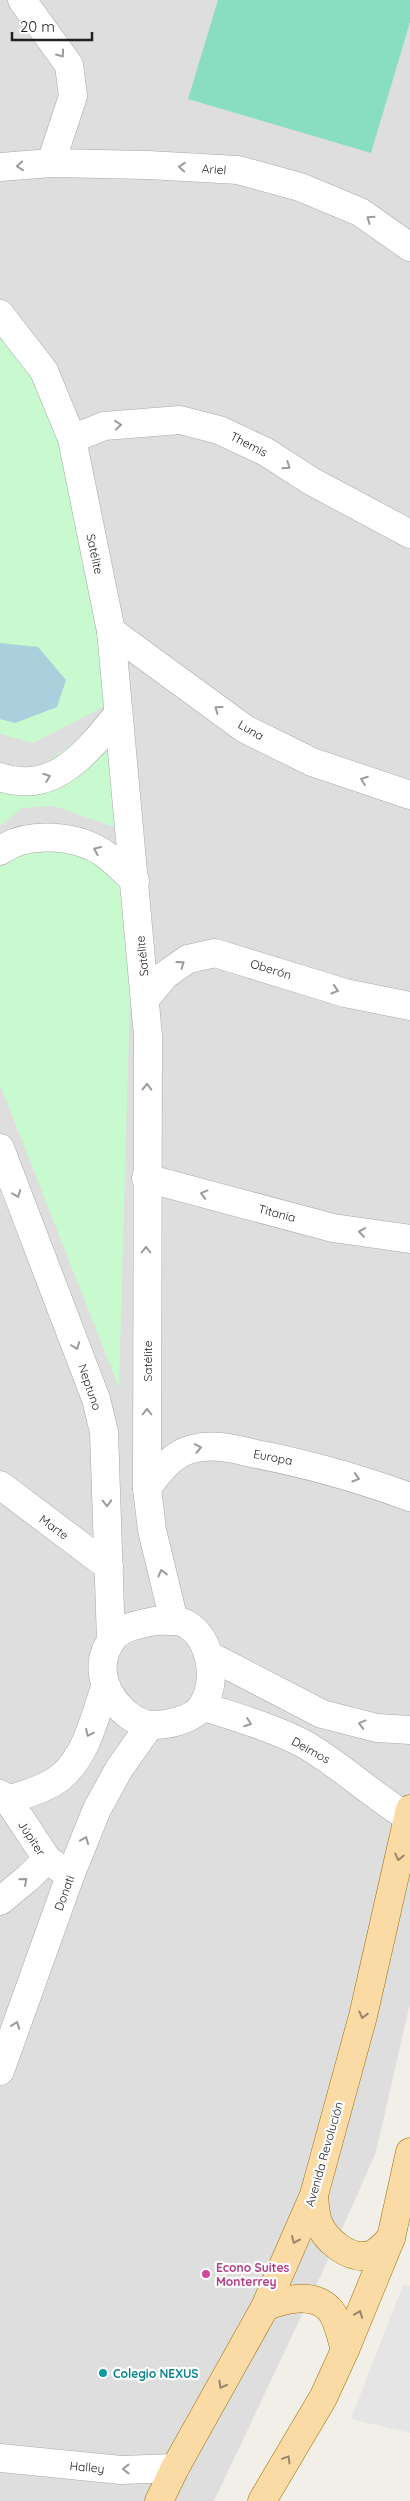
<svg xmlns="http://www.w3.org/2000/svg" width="410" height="2501" font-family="Quicksand,sans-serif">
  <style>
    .residential { fill: #dfdede }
    .park { fill: #c8f9cf }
    .pitch { fill: #89dec2 }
    .parking { fill: #e5e5e5 }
    .water { fill: #aacfdd }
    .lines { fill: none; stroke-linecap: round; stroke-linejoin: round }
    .street-casing { stroke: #a8a8a8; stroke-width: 29 }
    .primary-casing { stroke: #9b7204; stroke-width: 29 }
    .street { stroke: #fff; stroke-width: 28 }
    .primary { stroke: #fadaa5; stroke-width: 28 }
    .oneway { stroke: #9b9b9b }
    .oneway2 { stroke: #98876a }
    .hotel-dot { fill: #d1479c; stroke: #fff; stroke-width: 2 }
    .culture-dot { fill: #0f9aa8; stroke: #fff; stroke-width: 2 }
    .labels { text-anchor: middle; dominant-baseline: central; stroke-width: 4.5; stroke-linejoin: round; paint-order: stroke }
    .street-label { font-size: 12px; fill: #212121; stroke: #fff }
    .hotel-label { font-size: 12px; font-weight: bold; fill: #b23c85; stroke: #fff; text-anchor: start }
    .culture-label { font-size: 12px; font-weight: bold; fill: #0d838f; stroke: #fff; text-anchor: start }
  </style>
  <rect width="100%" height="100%" fill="#f1efe8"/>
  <polygon class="residential" points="0,0 410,0 410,2003 376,2152 335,2245 214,2501 0,2501"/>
  <g class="park">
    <polygon points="0,325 14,336 54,421 117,700 33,743 0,734"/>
    <polygon points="107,721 117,828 54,806 22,808 0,826 0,765 35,769"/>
    <polygon points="26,832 128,879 130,995 119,1388 0,1085 0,844"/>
  </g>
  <polygon class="pitch" points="218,0 410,0 410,22 371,153 188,99"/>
  <polygon class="parking" points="403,2285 410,2286 410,2433 351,2419"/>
  <polygon class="water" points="0,643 38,647 66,680 57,707 15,723 0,719"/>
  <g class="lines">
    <defs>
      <g id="street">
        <polyline points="22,0 69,65 73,96 51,163"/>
        <polyline points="0,167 51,163 148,165 238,170 300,187 360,212 410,247"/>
        <polyline points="0,314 44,371 72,439 111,631 148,1036 147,1488 152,1530 174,1621"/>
        <polyline points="72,439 104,426 180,420 219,430 266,452 311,481 410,534"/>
        <polyline points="111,631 245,729 312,762 410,795"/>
        <path d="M0 777C54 796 88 751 118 714"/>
        <path d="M0 851C27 830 79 835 106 855 116 862 125 872 135 881"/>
        <polyline points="146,998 165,975 188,959 215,953 345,993 410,1006"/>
        <polyline points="0,1148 96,1399 104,1432 111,1640"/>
        <polyline points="146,1178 333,1228 410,1239"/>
        <polyline points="0,1485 109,1567"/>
        <path d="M147 1488C159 1472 172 1454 192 1449 214 1443 235 1449 256 1454 309 1464 360 1479 410 1497"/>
        <path d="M155 1621C165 1621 179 1619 188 1625 212 1641 217 1681 203 1705 194 1720 168 1725 152 1725 143 1725 135 1720 128 1715 106 1697 93 1668 111 1641 119 1627 140 1624 155 1621Z"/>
        <polyline points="208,1655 322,1714 377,1728 410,1730"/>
        <path d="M202 1706C234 1717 275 1728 304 1744 341 1765 371 1795 408 1817"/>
        <polyline points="0,1794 8,1800 47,1859 70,1876"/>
        <path d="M8 1800C25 1794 46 1789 61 1777 86 1756 95 1717 105 1687"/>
        <polyline points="0,1901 28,1878 47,1859"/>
        <polyline points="0,2071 70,1876 97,1809 119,1769 150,1725"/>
        <polyline points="0,2458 121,2470 175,2468"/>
      </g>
      <g id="primary">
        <path d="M314 2195C315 2205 315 2213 318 2222 325 2240 350 2261 370 2255 379 2252 385 2244 391 2238"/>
        <path d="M265 2307C284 2299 313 2292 329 2309 338 2318 341 2338 345 2350"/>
        <polyline points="159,2501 175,2468 265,2307 314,2195 363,2016 410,1809"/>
        <polyline points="262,2501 323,2398 345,2350 391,2238 410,2152"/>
      </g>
    </defs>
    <use href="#street" class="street-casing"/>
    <use href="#primary" class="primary-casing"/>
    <use href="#street" class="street"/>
    <use href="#primary" class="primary"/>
  </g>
  <defs><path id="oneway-chevron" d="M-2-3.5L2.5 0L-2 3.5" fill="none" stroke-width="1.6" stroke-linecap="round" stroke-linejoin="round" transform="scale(1.25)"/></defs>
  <g class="oneway">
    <use href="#oneway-chevron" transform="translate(61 54) rotate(54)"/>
    <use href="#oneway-chevron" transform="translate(20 166) rotate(175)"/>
    <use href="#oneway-chevron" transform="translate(182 167) rotate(-176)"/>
    <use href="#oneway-chevron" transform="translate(370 219) rotate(-145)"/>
    <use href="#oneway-chevron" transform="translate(118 425) rotate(-5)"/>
    <use href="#oneway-chevron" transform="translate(287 466) rotate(33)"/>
    <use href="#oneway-chevron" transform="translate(218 709) rotate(-144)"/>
    <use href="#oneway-chevron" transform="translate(47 777) rotate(-20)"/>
    <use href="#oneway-chevron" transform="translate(364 780) rotate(-160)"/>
    <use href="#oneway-chevron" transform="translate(97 850) rotate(-157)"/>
    <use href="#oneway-chevron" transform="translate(181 964) rotate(-36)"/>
    <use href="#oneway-chevron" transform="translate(335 990) rotate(17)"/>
    <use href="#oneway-chevron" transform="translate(147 1087) rotate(-89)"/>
    <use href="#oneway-chevron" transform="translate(17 1194) rotate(69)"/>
    <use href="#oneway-chevron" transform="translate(204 1194) rotate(-165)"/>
    <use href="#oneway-chevron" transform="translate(362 1232) rotate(-172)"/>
    <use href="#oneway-chevron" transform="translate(146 1250) rotate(-90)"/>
    <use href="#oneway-chevron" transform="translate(76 1346) rotate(69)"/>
    <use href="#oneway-chevron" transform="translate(147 1412) rotate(-90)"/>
    <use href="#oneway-chevron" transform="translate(198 1448) rotate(-11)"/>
    <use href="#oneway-chevron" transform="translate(356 1478) rotate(16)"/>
    <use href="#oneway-chevron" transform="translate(107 1503) rotate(88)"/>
    <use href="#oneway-chevron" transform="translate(162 1573) rotate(-104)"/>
    <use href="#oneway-chevron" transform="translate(248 1723) rotate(20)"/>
    <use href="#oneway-chevron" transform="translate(362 1724) rotate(-165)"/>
    <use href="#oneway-chevron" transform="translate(89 1733) rotate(116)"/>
    <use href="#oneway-chevron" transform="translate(85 1840) rotate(-68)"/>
    <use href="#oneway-chevron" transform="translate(24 1881) rotate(-40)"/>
    <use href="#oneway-chevron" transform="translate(16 2025) rotate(-70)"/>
    <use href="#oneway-chevron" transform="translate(126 2469) rotate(180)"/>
  </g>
  <g class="oneway2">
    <use href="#oneway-chevron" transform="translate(399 1857) rotate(103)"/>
    <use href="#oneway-chevron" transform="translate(363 2015) rotate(104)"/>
    <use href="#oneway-chevron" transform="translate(295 2240) rotate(114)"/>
    <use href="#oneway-chevron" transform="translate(359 2314) rotate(-68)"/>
    <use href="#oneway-chevron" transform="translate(222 2385) rotate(119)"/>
    <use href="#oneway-chevron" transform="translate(287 2459) rotate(-59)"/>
  </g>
  <circle class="hotel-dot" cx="206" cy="2274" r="5"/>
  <circle class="culture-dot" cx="103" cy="2373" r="5"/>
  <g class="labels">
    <g class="street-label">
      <text transform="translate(214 169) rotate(4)">Ariel</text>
      <text transform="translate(249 444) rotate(27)">Themis</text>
      <text transform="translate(95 554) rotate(78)">Satélite</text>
      <text transform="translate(251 730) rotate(30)">Luna</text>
      <text transform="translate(142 956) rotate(-96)">Satélite</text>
      <text transform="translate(271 969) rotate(17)">Oberón</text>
      <text transform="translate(277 1213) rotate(15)">Titania</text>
      <text transform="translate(147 1361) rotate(-90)">Satélite</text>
      <text transform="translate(90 1387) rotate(71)">Neptuno</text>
      <text transform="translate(273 1457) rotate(11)">Europa</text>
      <text transform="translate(54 1527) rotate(36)">Marte</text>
      <text transform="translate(311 1750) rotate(29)">Deimos</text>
      <text transform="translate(32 1838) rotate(57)">Júpiter</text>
      <text transform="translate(64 1893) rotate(-70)">Donati</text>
      <text transform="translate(324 2154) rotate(-74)">Avenida Revolución</text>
      <text transform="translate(87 2467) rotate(5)">Halley</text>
    </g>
    <g class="hotel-label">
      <text x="216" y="2267">Econo Suites<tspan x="216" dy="14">Monterrey</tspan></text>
    </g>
    <g class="culture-label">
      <text x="113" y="2373">Colegio NEXUS</text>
    </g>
  </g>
  <path d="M12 32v8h80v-8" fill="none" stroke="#212121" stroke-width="2.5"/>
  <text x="20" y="32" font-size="15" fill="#212121" stroke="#ffffff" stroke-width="4" paint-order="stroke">20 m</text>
</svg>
